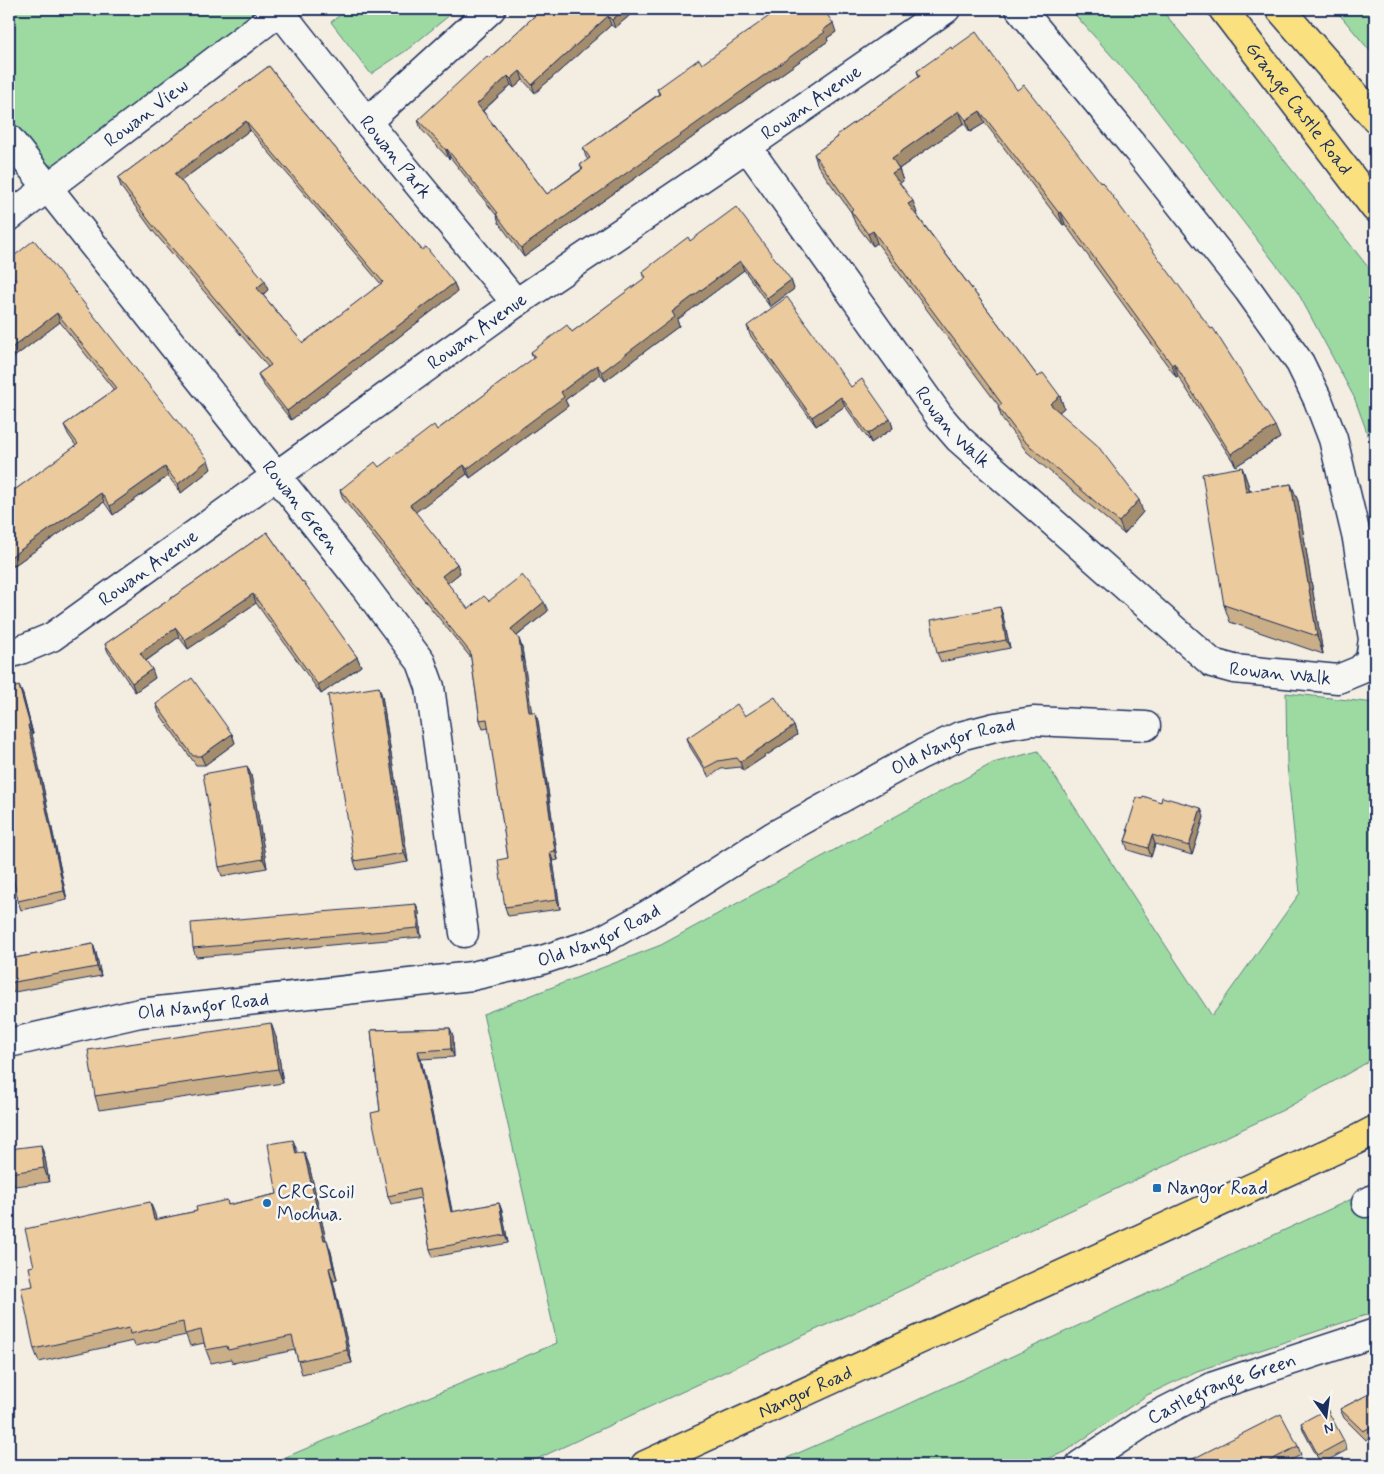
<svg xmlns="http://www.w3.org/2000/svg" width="1384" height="1474" font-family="Mynerve,sans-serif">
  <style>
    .green { fill: #9cdaa2; stroke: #5c8480 }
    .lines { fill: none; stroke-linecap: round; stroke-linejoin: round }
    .minor-casing { stroke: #1b2f5e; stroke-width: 31 }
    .major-casing { stroke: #1b2f5e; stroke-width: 31 }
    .minor { stroke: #f6f6f2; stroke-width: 28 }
    .major { stroke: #fbe080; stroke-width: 28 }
    .wall { fill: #caae87; stroke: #1b2f5e; fill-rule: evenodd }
    .shaded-wall { fill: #a48d6e; stroke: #1b2f5e }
    .building { fill: #ebca9d; stroke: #1b2f5e; fill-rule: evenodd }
    .poi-dot { fill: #1f6fb2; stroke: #f6f6f2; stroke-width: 2 }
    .labels { text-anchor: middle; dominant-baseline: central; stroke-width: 5; stroke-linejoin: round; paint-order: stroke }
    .street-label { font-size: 19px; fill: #1b2f5e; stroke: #f6f6f2 }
    .poi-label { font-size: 19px; fill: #1b2f5e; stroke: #f6f6f2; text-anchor: start }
  </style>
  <rect width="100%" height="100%" fill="#f4ede1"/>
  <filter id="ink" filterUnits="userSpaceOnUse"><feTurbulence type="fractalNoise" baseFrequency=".02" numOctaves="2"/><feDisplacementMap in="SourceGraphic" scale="10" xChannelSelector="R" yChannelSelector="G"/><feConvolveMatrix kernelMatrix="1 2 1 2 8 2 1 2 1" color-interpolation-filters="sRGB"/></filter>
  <g filter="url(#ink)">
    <g class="green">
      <polygon points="9,9 260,9 261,10 59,165 49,165 43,163 9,121"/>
      <polygon points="348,9 457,9 407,50 371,74 331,22"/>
      <polygon points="1070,9 1161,9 1263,133 1375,276 1375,454 1354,397 1298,293 1141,89"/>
      <polygon points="1335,9 1375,9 1375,57"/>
      <polygon points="1286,693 1375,703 1375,1058 1283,1110 934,1275 524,1465 267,1465 557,1343 483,1014 661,945 993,763 1038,751 1212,1016 1300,893 1287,764"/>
      <polygon points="1356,1197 1375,1211 1375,1312 1197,1371 1147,1395 1065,1452 1031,1465 771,1465 883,1416"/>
    </g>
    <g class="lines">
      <defs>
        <g id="minor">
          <path id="s1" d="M278 9 367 122 516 303"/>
          <polyline points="367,122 491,9"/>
          <path id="s2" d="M9 139 364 586 421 662 430 687 464 933"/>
          <path id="s3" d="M747 147 940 417 959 439 1212 663 1234 669 1338 679 1360 670 1370 660 1373 639 1357 539 1333 439 1318 400 1300 363 1248 290 1138 151 1020 9"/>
          <path id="s4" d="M9 217 283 9"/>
          <path id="s5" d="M9 654 18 651 52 637 516 303 715 169 946 9"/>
          <path id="s6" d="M9 1043 140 1013 472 976 539 961 600 941 665 905 773 836 920 755 960 736 995 727 1033 721 1146 726"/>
          <polyline points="1366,1203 1375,1198"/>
          <path id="s7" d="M1080 1465 1149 1419 1214 1386 1375 1333"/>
        </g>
        <g id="major">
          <path id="s8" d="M1223 9 1375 208"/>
          <polyline points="1280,9 1375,118"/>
          <path id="s9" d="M645 1465 1354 1141 1375 1130"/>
        </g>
      </defs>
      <use href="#minor" class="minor-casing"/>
      <use href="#major" class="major-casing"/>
      <use href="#minor" class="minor"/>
      <use href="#major" class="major"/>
    </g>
    <g class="wall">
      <polygon points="542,9 637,9 615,28 611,25 535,93 523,80 514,88 511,85 483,111 547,194 582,169 580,165 588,160 586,157 583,148 659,94 657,89 702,64 836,32 827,38 828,41 524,257 499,223 497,216 450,157 449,159 421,129 418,120 489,58"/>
      <polygon points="952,49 1017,90 1280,438 1236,466 1178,376 1176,377 1065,224 1063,225 985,123 970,132 964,123 899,169 903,181 900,183 917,213 916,214 1038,377 1060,396 1064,408 1059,412 1143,512 1124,534 1027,452 1002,419 998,407 999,406 877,243 873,246 855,223 851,212 818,166 814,154 838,137 837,135 919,77 917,71"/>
      <path d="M269 66 297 103 422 250 454 283 457 292 291 420 262 383 258 374 268 367 153 231 121 187 118 178ZM250 130 381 284 303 343 263 295 268 290 181 181Z"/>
      <polygon points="690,241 791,280 794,289 770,307 744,270 677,320 679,326 605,381 600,374 565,400 568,406 470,478 467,474 415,512 457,564 460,573 447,583 468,609 489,601 548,611 517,636 519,639 522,648 531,712 538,721 558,860 553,861 560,909 508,916 505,907 508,858 489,728 483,729 480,720 471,658 343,499 340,490 379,467 437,430 533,359 531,352 572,332 644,279 642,272"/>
      <polygon points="9,260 211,469 181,493 168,476 113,515 104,502 9,569 9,494 76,446 68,434 64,425 114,390 60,322 9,361 9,288 14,283 9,276"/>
      <polygon points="747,326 851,387 890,419 893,428 871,443 845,406 816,426 750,335"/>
      <polygon points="1242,467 1248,484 1250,491 1291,484 1298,501 1323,654 1230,622 1224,605"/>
      <polygon points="267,532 302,582 357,657 361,666 321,694 256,603 188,649 179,637 146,661 155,678 135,692 108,652 105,644"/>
      <polygon points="1000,607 1003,616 1010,648 941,662 937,653"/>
      <polygon points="19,686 23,695 33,734 32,734 67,900 21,910 18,901 9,757"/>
      <polygon points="382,696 408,862 357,870 354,861"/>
      <polygon points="156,704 232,734 235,743 205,765 196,765 159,713"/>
      <polygon points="745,716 794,726 797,735 743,771 741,767 721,769 709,777 690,747 687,738"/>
      <polygon points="247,766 251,775 267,868 222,876 219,867"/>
      <polygon points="1204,817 1192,855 1155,844 1151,857 1128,850 1125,841 1128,832 1127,829"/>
      <polygon points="416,904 419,912 421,937 196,957 193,948"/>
      <polygon points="93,944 96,953 101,976 9,993 9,959"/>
      <polygon points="450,1028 453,1036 454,1057 421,1059 452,1212 499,1203 502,1211 508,1243 433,1257 430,1249 420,1198 391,1204 388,1196 380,1111 371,1030"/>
      <polygon points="276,1037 283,1083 99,1110 95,1096"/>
      <polygon points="41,1145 45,1158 49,1182 15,1186 10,1173"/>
      <polygon points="304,1152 309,1165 326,1240 331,1252 337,1280 333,1281 352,1363 302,1374 298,1361 295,1350 233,1363 231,1359 211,1363 206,1350 204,1343 190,1346 186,1335 135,1346 133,1341 39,1362 34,1349 33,1286 34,1266 150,1202 156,1220 197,1211 227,1200 228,1205 277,1194 298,1153"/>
      <polygon points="1375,1391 1375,1439 1374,1436 1366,1440 1344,1418 1340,1409"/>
      <polygon points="1301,1423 1344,1441 1347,1450 1321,1464 1304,1432"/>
      <polygon points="1298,1446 1301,1455 1281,1465 1181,1465"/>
    </g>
    <g class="shaded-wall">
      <polygon points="624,9 637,9 615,28 612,20"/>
      <polygon points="608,16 611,25 535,93 532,85"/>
      <polygon points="833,23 836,32 827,38 828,41 524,257 521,248"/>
      <polygon points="520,71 523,80 514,88 511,79"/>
      <polygon points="508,76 511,85 480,113 477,104"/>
      <polygon points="959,111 964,123 896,171 892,158"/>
      <polygon points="980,111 985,123 970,132 966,120"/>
      <polygon points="246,121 250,130 178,183 175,174"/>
      <polygon points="447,149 450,157 449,159 446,150"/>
      <polygon points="899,169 903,181 897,186 892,173"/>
      <polygon points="913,201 917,213 913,217 908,204"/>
      <polygon points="1061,212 1065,224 1063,225 1059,213"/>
      <polygon points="873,231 877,243 873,246 868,234"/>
      <polygon points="740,261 744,270 677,320 679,326 605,381 602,372 672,312"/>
      <polygon points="791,280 794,289 770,307 767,298"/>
      <polygon points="265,281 268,290 260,297 257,288"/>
      <polygon points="454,283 457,292 291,420 287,411"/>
      <polygon points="57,313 60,322 9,361 9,350"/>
      <polygon points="1174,363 1178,376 1176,377 1172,365"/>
      <polygon points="597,365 600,374 565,400 568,406 470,478 467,469 561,392"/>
      <polygon points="1060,396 1064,408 1054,416 1050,404"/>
      <polygon points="841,397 845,406 816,426 812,417"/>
      <polygon points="890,419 893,428 871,443 868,434"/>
      <polygon points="1275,426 1280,438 1236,466 1231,454"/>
      <polygon points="208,460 211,469 181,493 178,484"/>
      <polygon points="464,465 467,474 413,514 410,505"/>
      <polygon points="165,467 168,476 113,515 110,506"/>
      <polygon points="1242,467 1248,484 1253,509 1246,492"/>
      <polygon points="1291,484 1298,501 1323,654 1317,636"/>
      <polygon points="101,493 104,502 9,569 9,558"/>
      <polygon points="1139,500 1143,512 1124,534 1119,522"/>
      <polygon points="457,564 460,573 445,585 442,576"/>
      <polygon points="253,594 256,603 188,649 185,640"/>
      <polygon points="544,602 548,611 514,638 511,629"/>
      <polygon points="1000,607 1003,616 1010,648 1006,640"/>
      <polygon points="176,628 179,637 144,662 140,653"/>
      <polygon points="519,639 522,648 533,721 529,712"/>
      <polygon points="357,657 361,666 321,694 318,685"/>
      <polygon points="152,669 155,678 135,692 132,683"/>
      <polygon points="19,686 23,695 33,734 30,725"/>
      <polygon points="379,687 382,696 408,862 404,853"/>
      <polygon points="535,712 538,721 558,860 555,851"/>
      <polygon points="28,725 32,734 67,900 64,891"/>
      <polygon points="794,726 797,735 743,771 740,762"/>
      <polygon points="232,734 235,743 205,765 201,756"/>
      <polygon points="247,766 251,775 267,868 263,859"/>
      <polygon points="1201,808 1204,817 1192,855 1189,846"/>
      <polygon points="1152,835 1155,844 1151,857 1148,848"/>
      <polygon points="550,852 553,861 560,909 557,900"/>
      <polygon points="416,904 419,912 421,937 418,928"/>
      <polygon points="93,944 96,953 101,976 97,967"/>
      <polygon points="271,1023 276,1037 283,1083 278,1069"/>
      <polygon points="450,1028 453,1036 454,1057 451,1049"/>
      <polygon points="418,1051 421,1059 454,1220 451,1212"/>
      <polygon points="293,1140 298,1153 301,1167 296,1154"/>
      <polygon points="41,1145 45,1158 49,1182 44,1168"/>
      <polygon points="304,1152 309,1165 329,1253 324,1240"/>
      <polygon points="150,1202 155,1214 159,1233 154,1220"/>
      <polygon points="499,1203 502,1211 508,1243 505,1235"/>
      <polygon points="327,1240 331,1252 337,1280 333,1267"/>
      <polygon points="329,1268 333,1281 352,1363 347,1350"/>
    </g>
    <g class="building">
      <polygon points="542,9 624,9 612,20 608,16 532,85 520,71 511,79 508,76 477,104 547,194 583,169 580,165 590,158 583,148 660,94 657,89 699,59 702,64 779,9 823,9 833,23 823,30 825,32 521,248 496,214 498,213 447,149 446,150 418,120 487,56 489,58"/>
      <polygon points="976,32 1017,90 1024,85 1101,183 1102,182 1211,329 1213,328 1275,426 1231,454 1174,363 1172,365 1061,212 1059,213 980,111 966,120 959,111 892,158 899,169 892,173 913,201 908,204 1024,358 1038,377 1043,373 1060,396 1050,404 1097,445 1139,500 1119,522 1023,440 998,407 1002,404 873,231 868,234 851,211 853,209 814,154 838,137 837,135 920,76 917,71 951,47 952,49"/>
      <path d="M269 66 297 103 422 250 426 247 454 283 287 411 258 374 271 365 150 222 118 178ZM246 121 383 282 303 343 257 288 265 281 175 174Z"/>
      <polygon points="736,207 791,280 767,298 740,261 672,312 675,317 602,372 597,365 561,392 564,397 467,469 464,465 410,505 457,564 442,576 468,609 484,596 489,601 522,575 544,602 511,629 519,639 529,712 535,712 555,851 550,852 557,900 505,907 498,860 508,858 487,719 480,720 470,652 340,490 375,462 379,467 434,425 437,430 535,357 531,352 567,325 572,332 646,277 642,272 688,237 690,241"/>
      <polygon points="34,240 208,460 178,484 165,467 110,506 101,493 9,558 9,494 78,444 64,425 117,388 57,313 9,350 9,288 17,281 9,271 9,260"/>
      <polygon points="787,297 851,387 862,379 890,419 868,434 841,397 812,417 747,326"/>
      <polygon points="1242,467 1246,492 1291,484 1317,636 1224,605 1202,474"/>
      <polygon points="267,532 302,582 303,581 357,657 318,685 253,594 185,640 176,628 140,653 152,669 132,683 105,644"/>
      <polygon points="1000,607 1006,640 937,653 931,620"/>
      <polygon points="192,678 232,734 201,756 193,756 156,704"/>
      <polygon points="19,686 30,725 28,725 64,891 18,901 9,858 9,689"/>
      <polygon points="379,687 404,853 354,861 328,695"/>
      <polygon points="775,697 794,726 740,762 737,758 718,761 705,768 687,738 737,704 745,716"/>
      <polygon points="247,766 263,859 219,867 203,774"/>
      <polygon points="1143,796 1161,802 1162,797 1201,808 1189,846 1152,835 1148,848 1125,841 1129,830 1127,829 1137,797 1142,799"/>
      <polygon points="416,904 418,928 193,948 191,923"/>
      <polygon points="93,944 97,967 9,983 9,959"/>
      <polygon points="271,1023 278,1069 95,1096 88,1050"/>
      <polygon points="450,1028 451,1049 418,1051 451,1212 499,1203 505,1235 430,1249 419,1189 388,1196 371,1113 380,1111 371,1030"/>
      <polygon points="293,1140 296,1154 304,1152 324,1240 327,1240 333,1267 329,1268 347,1350 298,1361 292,1336 228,1350 227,1346 206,1350 201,1330 185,1334 183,1322 130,1334 129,1328 34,1349 21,1288 33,1286 29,1267 34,1266 25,1229 150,1202 154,1220 197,1211 196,1207 227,1200 228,1205 277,1194 268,1144"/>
      <polygon points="41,1145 44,1168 10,1173 9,1163 9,1149"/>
      <polygon points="1375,1391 1375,1432 1373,1433 1371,1427 1363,1431 1340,1409"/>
      <polygon points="1327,1409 1344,1441 1318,1455 1301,1423"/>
      <polygon points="1281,1414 1298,1446 1262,1465 1181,1465"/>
    </g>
  </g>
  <g class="poi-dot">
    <rect x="1152" y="1183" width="10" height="10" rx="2.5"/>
    <circle cx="267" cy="1203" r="5"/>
  </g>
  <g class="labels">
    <g class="street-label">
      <text stroke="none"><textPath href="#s5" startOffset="975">Rowan Avenue</textPath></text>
      <text stroke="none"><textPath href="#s8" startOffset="125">Grange Castle Road</textPath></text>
      <text stroke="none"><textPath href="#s4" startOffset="172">Rowan View</textPath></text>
      <text stroke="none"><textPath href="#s1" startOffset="189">Rowan Park</textPath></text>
      <text stroke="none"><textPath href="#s5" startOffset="570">Rowan Avenue</textPath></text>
      <text stroke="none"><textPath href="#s3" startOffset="348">Rowan Walk</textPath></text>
      <text stroke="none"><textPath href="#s2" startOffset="470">Rowan Green</textPath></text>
      <text stroke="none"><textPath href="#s5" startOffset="165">Rowan Avenue</textPath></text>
      <text stroke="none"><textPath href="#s3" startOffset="768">Rowan Walk</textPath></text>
      <text stroke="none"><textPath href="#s6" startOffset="1006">Old Nangor Road</textPath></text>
      <text stroke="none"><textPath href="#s6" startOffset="602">Old Nangor Road</textPath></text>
      <text stroke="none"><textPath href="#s6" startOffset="198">Old Nangor Road</textPath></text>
      <text stroke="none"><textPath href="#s7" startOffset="162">Castlegrange Green</textPath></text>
      <text stroke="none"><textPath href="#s9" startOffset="176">Nangor Road</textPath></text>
    </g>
    <g class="poi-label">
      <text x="1167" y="1188">Nangor Road</text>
      <text x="277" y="1192">CRC Scoil<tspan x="277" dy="22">Mochua.</tspan></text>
    </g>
  </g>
  <rect width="1384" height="1474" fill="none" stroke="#f6f6f2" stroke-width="30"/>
  <rect x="15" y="15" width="1354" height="1444" fill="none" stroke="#1b2f5e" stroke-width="2" filter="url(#ink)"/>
  <g transform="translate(1326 1416) rotate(166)" stroke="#f6f6f2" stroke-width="4" paint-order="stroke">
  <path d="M0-4L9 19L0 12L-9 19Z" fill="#1b2f5e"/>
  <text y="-8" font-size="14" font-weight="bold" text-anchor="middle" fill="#1b2f5e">N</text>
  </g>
</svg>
